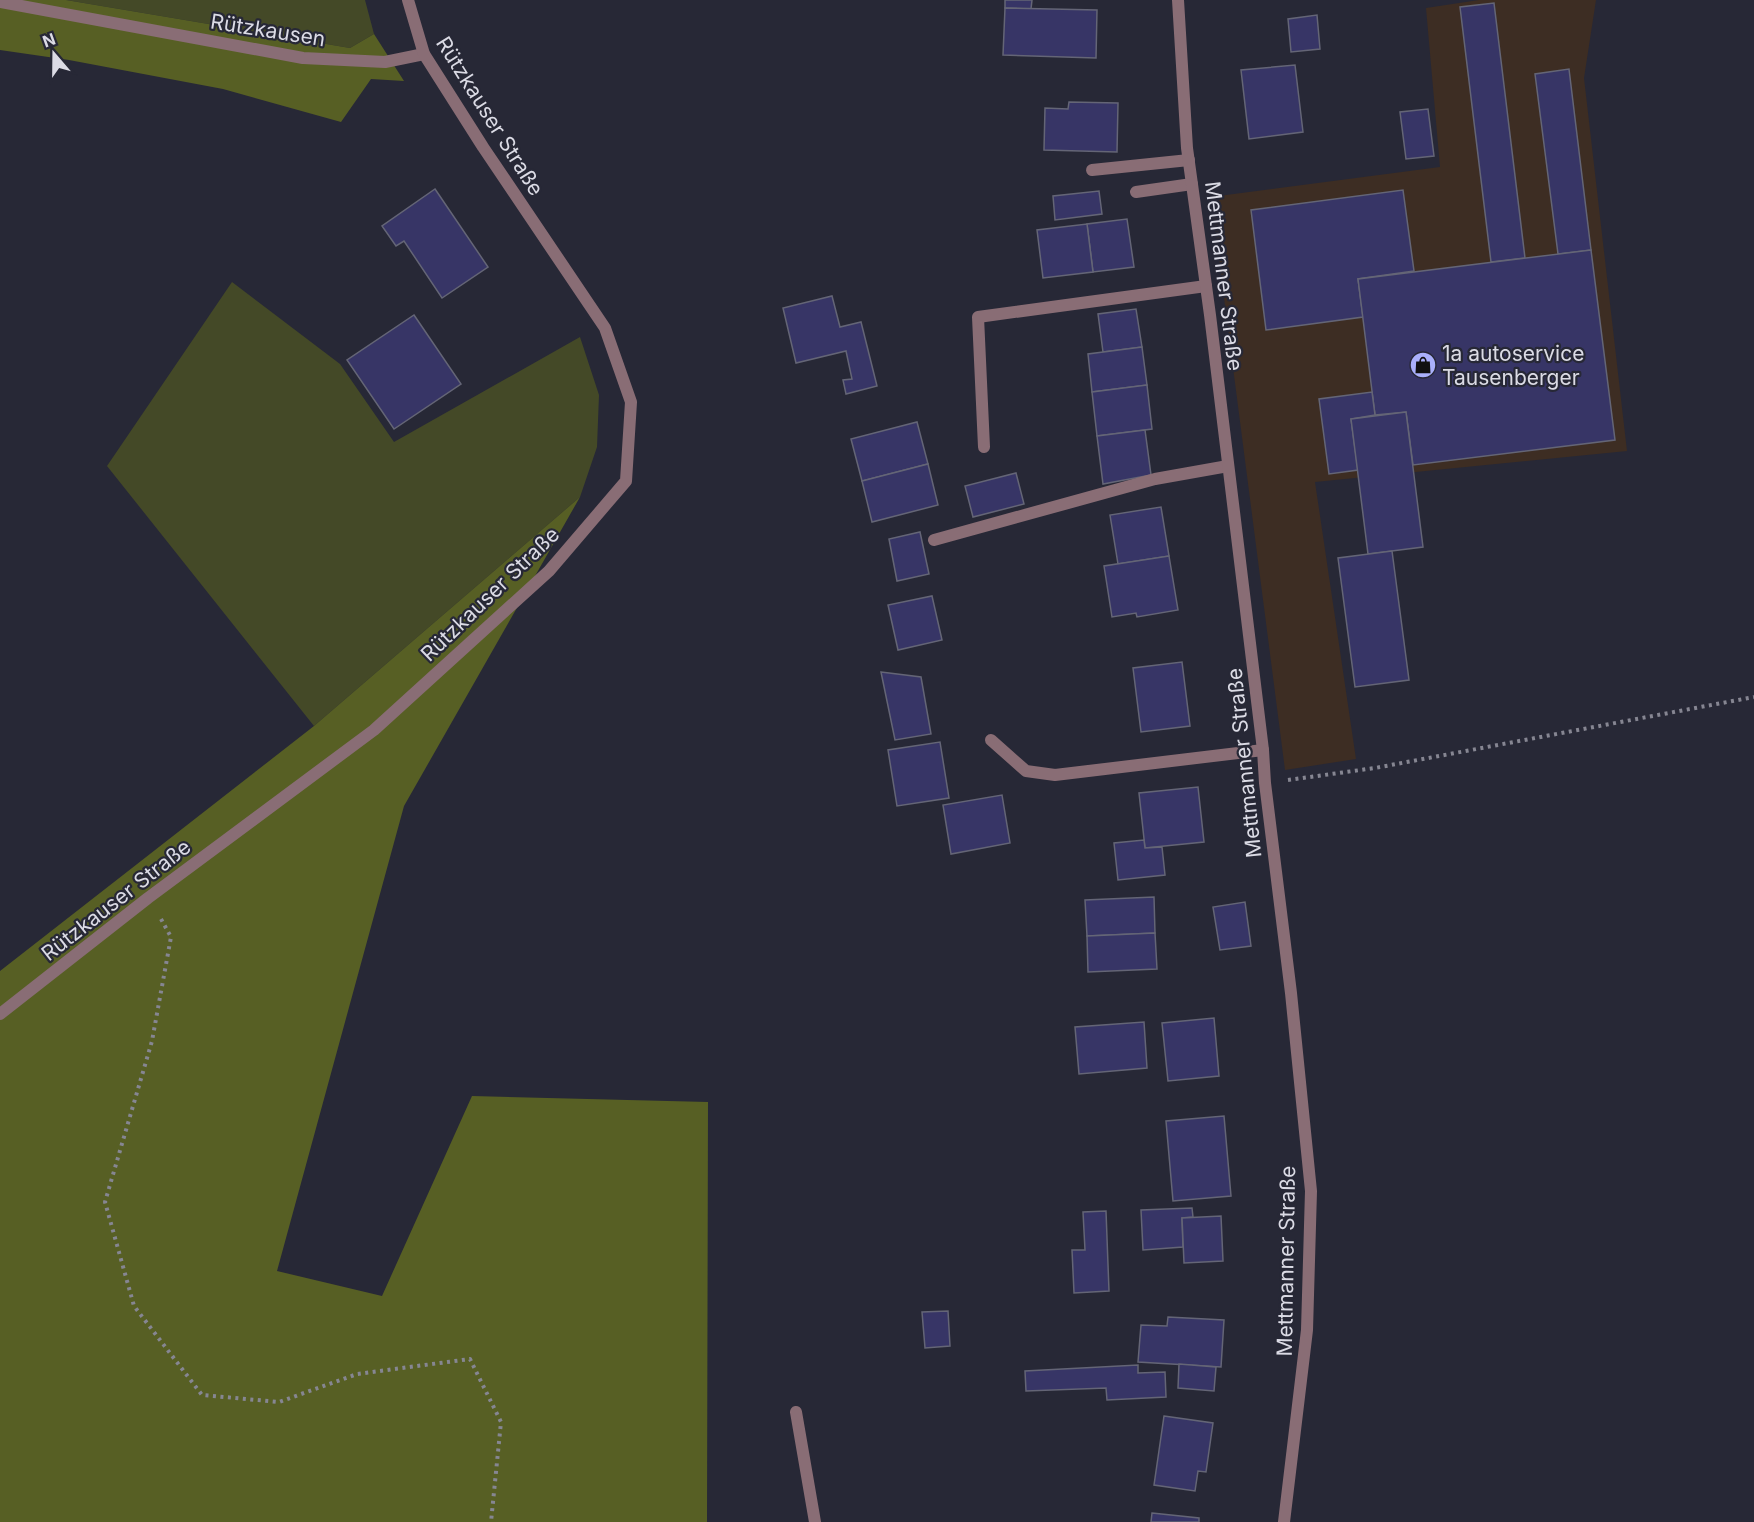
<svg xmlns="http://www.w3.org/2000/svg" width="1754" height="1522" font-family="Inter,sans-serif">
  <style>
    .commercial { fill: #3d2d23 }
    .green { fill: #444927 }
    .forest { fill: #575f24 }
    .building { fill: #373566; stroke: #646576; stroke-width: 1.5 }
    .lines { fill: none; stroke-linecap: round; stroke-linejoin: round }
    .path { stroke: #868692; stroke-width: 4; stroke-dasharray: 3 4.5; stroke-linecap: butt }
    .service { stroke: #896d75; stroke-width: 12 }
    .minor { stroke: #896d75; stroke-width: 12 }
    .tertiary { stroke: #896d75; stroke-width: 12 }
    .labels { text-anchor: middle; dominant-baseline: central; stroke-width: 4.5; stroke-linejoin: round; paint-order: stroke }
    .street-label { font-size: 21px; fill: #dbdbe5; stroke: #272836 }
    .poi-label { font-size: 21px; fill: #dbdbe5; stroke: #272836; text-anchor: start }
  </style>
  <rect width="100%" height="100%" fill="#272836"/>
  <polygon class="commercial" points="1479,0 1596,0 1584,78 1627,451 1315,482 1356,759 1285,770 1211,197 1440,167 1426,8"/>
  <g class="green">
    <polygon points="66,0 365,0 374,34 350,48"/>
    <polygon points="232,282 340,364 394,442 580,337 599,395 597,447 580,497 314,726 107,466"/>
  </g>
  <g class="forest">
    <polygon points="0,0 66,0 350,48 374,34 404,81 371,79 341,122 223,89 69,60 0,50"/>
    <polygon points="580,497 404,806 277,1271 382,1296 472,1096 708,1102 707,1522 0,1522 0,971 314,726"/>
  </g>
  <g class="building">
    <polygon points="1005,0 1032,0 1031,9 1005,8"/>
    <polygon points="1494,3 1525,258 1491,262 1460,7"/>
    <polygon points="1005,8 1097,10 1096,58 1003,55"/>
    <polygon points="1317,15 1320,49 1291,52 1288,19"/>
    <polygon points="1295,65 1303,132 1249,139 1241,70"/>
    <polygon points="1569,69 1591,250 1558,254 1535,74"/>
    <polygon points="1069,102 1118,103 1117,152 1044,150 1045,108 1068,109"/>
    <polygon points="1428,109 1434,156 1406,159 1400,112"/>
    <polygon points="435,189 488,267 442,298 404,241 396,246 382,226"/>
    <polygon points="1403,190 1414,271 1358,279 1363,317 1266,330 1251,210"/>
    <polygon points="1099,191 1102,214 1055,220 1053,196"/>
    <polygon points="1127,219 1134,267 1093,272 1087,224"/>
    <polygon points="1087,224 1093,272 1043,278 1037,230"/>
    <polygon points="1591,250 1615,440 1413,465 1406,412 1375,415 1358,279"/>
    <polygon points="832,296 840,327 861,322 877,386 846,394 843,380 852,379 846,351 796,363 783,308"/>
    <polygon points="1136,309 1142,347 1103,352 1098,314"/>
    <polygon points="414,315 461,384 394,429 347,360"/>
    <polygon points="1142,347 1147,385 1092,392 1088,354"/>
    <polygon points="1147,385 1152,429 1097,436 1092,392"/>
    <polygon points="1372,392 1375,415 1351,419 1358,470 1329,474 1319,399"/>
    <polygon points="1406,412 1423,547 1368,554 1351,419"/>
    <polygon points="917,422 928,464 862,481 851,439"/>
    <polygon points="1145,430 1151,475 1103,484 1097,436"/>
    <polygon points="928,464 938,505 872,522 862,481"/>
    <polygon points="1016,473 1024,504 973,517 965,486"/>
    <polygon points="1161,507 1169,556 1118,564 1110,515"/>
    <polygon points="920,532 929,574 897,581 889,539"/>
    <polygon points="1392,551 1409,680 1355,687 1338,558"/>
    <polygon points="1169,556 1178,610 1137,617 1136,613 1112,617 1104,566"/>
    <polygon points="932,596 942,640 898,650 888,605"/>
    <polygon points="1182,662 1190,726 1141,732 1133,668"/>
    <polygon points="881,672 921,677 931,734 895,740"/>
    <polygon points="940,742 949,798 897,806 888,750"/>
    <polygon points="1198,787 1204,842 1145,848 1139,793"/>
    <polygon points="1002,795 1010,843 951,854 943,805"/>
    <polygon points="1144,840 1145,848 1162,847 1165,875 1118,880 1114,843"/>
    <polygon points="1154,897 1155,933 1087,936 1085,900"/>
    <polygon points="1245,902 1251,946 1220,950 1213,907"/>
    <polygon points="1155,933 1157,969 1088,972 1087,936"/>
    <polygon points="1214,1018 1219,1076 1168,1081 1162,1023"/>
    <polygon points="1144,1022 1147,1068 1079,1074 1075,1027"/>
    <polygon points="1224,1116 1231,1196 1173,1201 1166,1121"/>
    <polygon points="1192,1208 1193,1217 1182,1218 1183,1247 1143,1250 1141,1210"/>
    <polygon points="1106,1211 1109,1291 1074,1293 1072,1250 1085,1250 1083,1212"/>
    <polygon points="1221,1216 1223,1261 1184,1263 1182,1218"/>
    <polygon points="948,1311 950,1346 925,1348 922,1312"/>
    <polygon points="1168,1317 1224,1320 1221,1367 1138,1362 1141,1325 1167,1326"/>
    <polygon points="1179,1364 1216,1367 1214,1391 1178,1388"/>
    <polygon points="1138,1365 1138,1373 1165,1372 1166,1397 1107,1400 1106,1388 1026,1391 1025,1371"/>
    <polygon points="1164,1416 1213,1423 1206,1472 1198,1471 1195,1491 1154,1485"/>
    <polygon points="1152,1513 1199,1518 1199,1522 1151,1522"/>
  </g>
  <g class="lines">
    <g class="path">
      <polyline points="1288,780 1375,768 1754,697"/>
      <polyline points="161,919 171,937 152,1041 105,1202 134,1306 202,1395 279,1402 357,1374 470,1359 501,1422 491,1522"/>
    </g>
    <g class="service">
      <polyline points="1092,170 1189,160"/>
      <polyline points="1136,192 1192,184"/>
      <polyline points="984,447 978,317 1206,286"/>
      <polyline points="934,540 1155,479 1228,466"/>
      <polyline points="991,740 1026,771 1055,775 1263,750"/>
      <polyline points="796,1412 815,1522"/>
    </g>
    <g class="minor">
      <polyline points="0,2 303,58 385,62 424,54"/>
      <polyline points="0,1014 148,898 374,730 549,571 626,481 631,402 605,328 483,147 424,54 408,0"/>
    </g>
    <polyline class="tertiary" points="1178,0 1187,148 1210,315 1263,750 1265,783 1291,993 1311,1191 1307,1330 1284,1522"/>
  </g>
  <defs>
    <symbol id="shop-disc" viewBox="-11 -11 22 22"><circle r="9.5" fill="#aab0fb" stroke="#272836"/><path d="M-5-2.5h2.3a2.7 3.5 0 0 1 5.4 0H5L5.5 6h-11ZM-1.5-2.5h3a1.5 2.3 0 0 0-3 0Z" fill="#111"/></symbol>
  </defs>
  <g fill-rule="evenodd">
    <use href="#shop-disc" x="1408" y="350" width="30" height="30"/>
  </g>
  <g class="labels">
    <g class="street-label">
      <text transform="translate(268 30) rotate(9)">Rützkausen</text>
      <text transform="translate(490 116) rotate(58)">Rützkauser Straße</text>
      <text transform="translate(1224 276) rotate(83)">Mettmanner Straße</text>
      <text transform="translate(490 594) rotate(-44)">Rützkauser Straße</text>
      <text transform="translate(1244 763) rotate(-96)">Mettmanner Straße</text>
      <text transform="translate(116 900) rotate(-38)">Rützkauser Straße</text>
      <text transform="translate(1286 1261) rotate(-89)">Mettmanner Straße</text>
    </g>
    <g class="poi-label">
      <text x="1442" y="353">1a autoservice<tspan x="1442" dy="24">Tausenberger</tspan></text>
    </g>
  </g>
  <g transform="translate(54 54) rotate(340)" stroke="#272836" stroke-width="4.5" paint-order="stroke">
  <path d="M0-4.5L10 22L0 15L-10 22Z" fill="#dbdbe5"/>
  <text y="-9" font-size="16" font-weight="bold" text-anchor="middle" fill="#dbdbe5">N</text>
  </g>
</svg>
